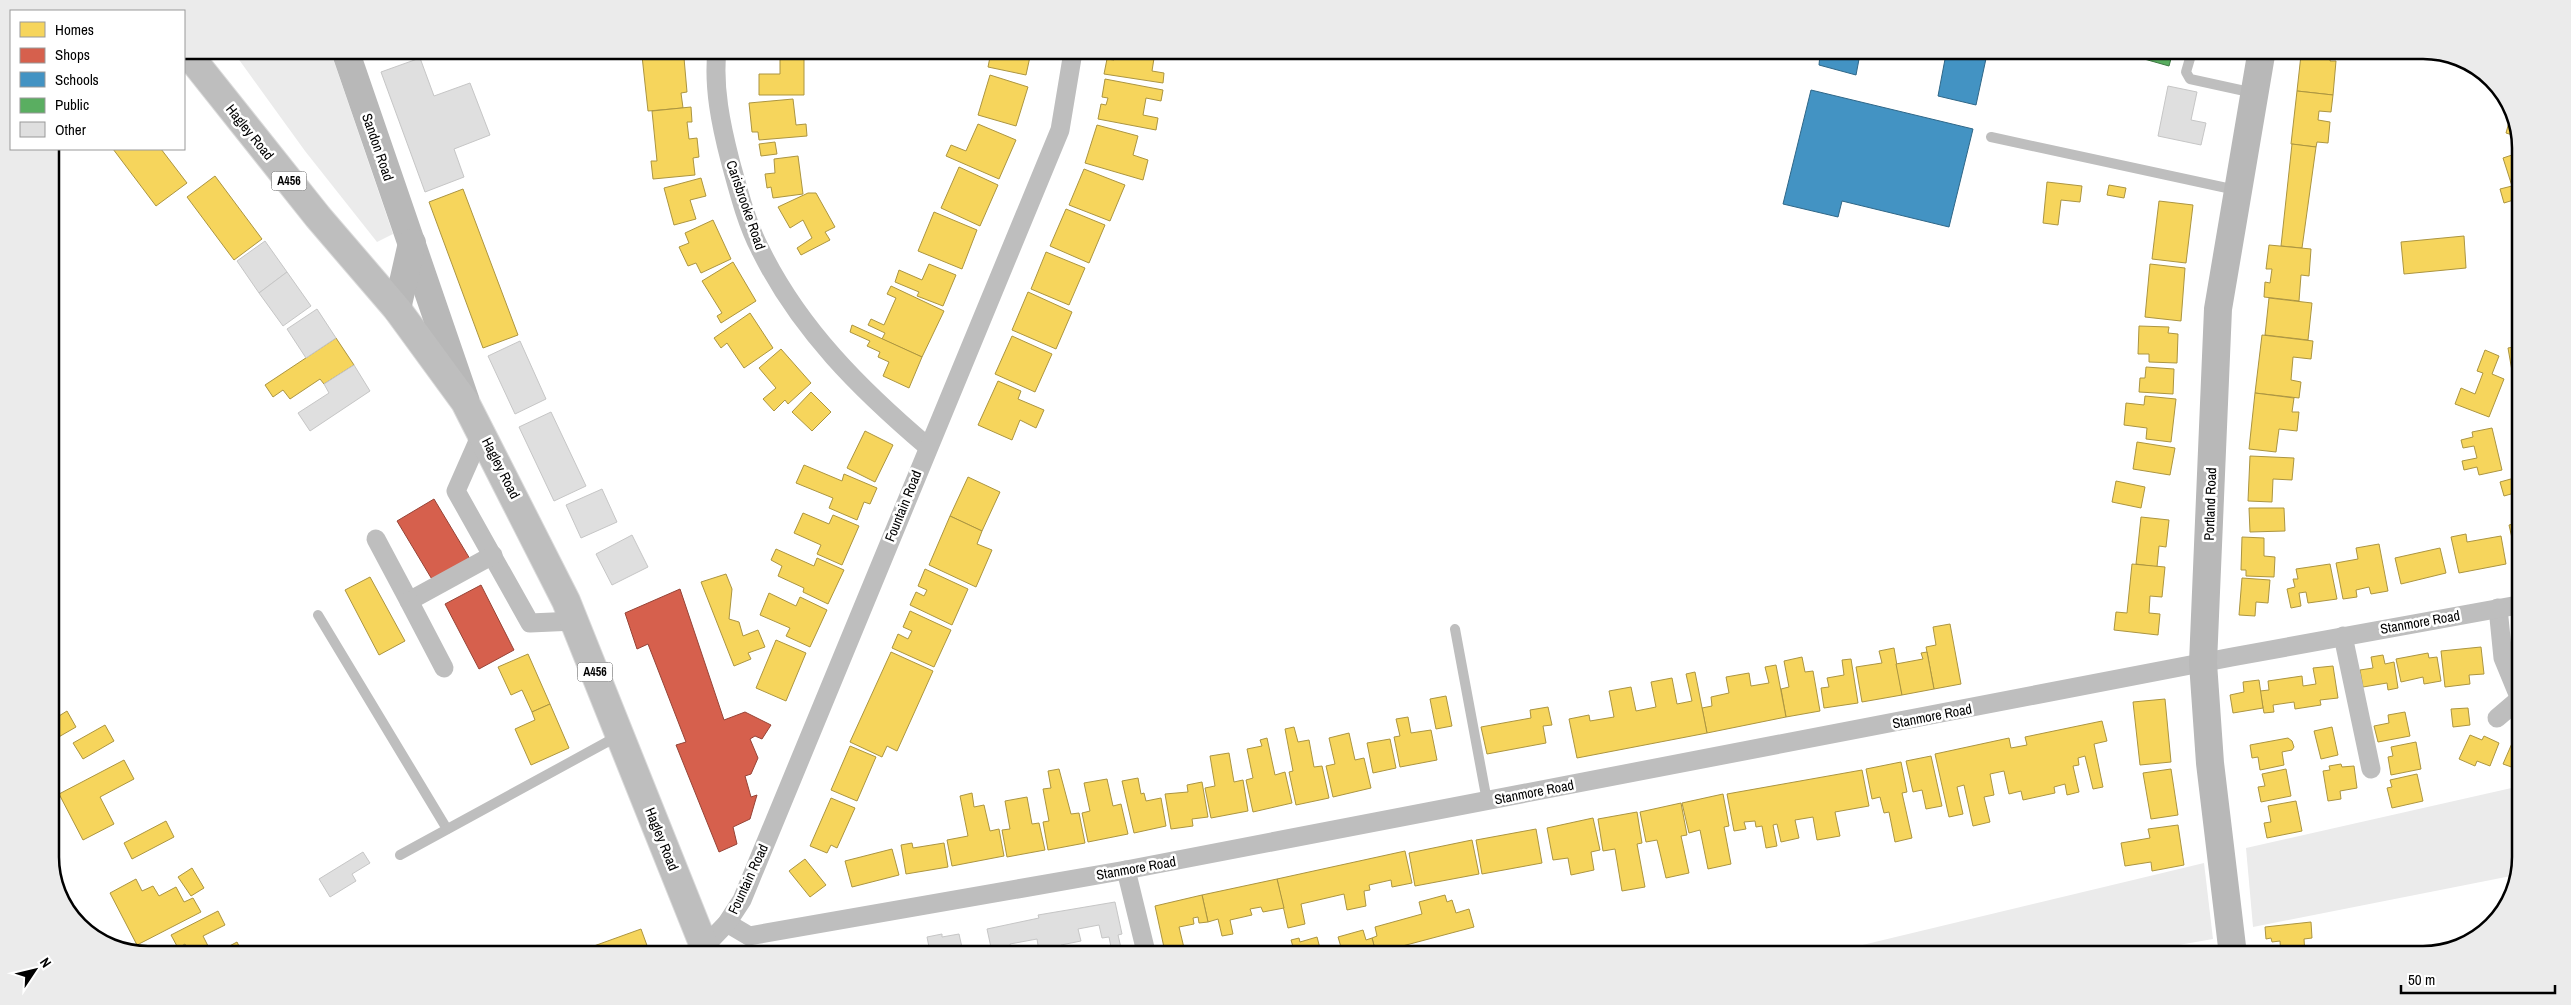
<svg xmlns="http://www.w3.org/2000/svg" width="2571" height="1005" font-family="'Archivo Narrow',sans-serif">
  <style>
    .green { fill: #ebebeb }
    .homes { fill: #f6d55c; stroke: #ac9540 }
    .shops { fill: #d6604d; stroke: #964336 }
    .schools { fill: #4393c3; stroke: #2f6788 }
    .public { fill: #5aae61; stroke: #3f7a44 }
    .building { fill: #dfdfdf; stroke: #c6c6c6 }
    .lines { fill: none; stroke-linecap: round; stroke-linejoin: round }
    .trunk-casing { stroke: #dbdbdb; stroke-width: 30 }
    .service { stroke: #bebebe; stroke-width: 10 }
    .minor { stroke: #bebebe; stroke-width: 19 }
    .secondary { stroke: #b8b8b8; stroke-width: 28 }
    .trunk { stroke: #bebebe; stroke-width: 28 }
    .labels { text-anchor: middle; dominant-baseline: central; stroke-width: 5; stroke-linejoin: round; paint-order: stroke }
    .shield { fill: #fff; stroke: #4c4c4c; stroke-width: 1 }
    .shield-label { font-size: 12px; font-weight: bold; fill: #000 }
    .street-label { font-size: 14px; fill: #000; stroke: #fff }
    .rim { fill: none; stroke: #000; stroke-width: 2.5 }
  </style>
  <rect width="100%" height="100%" fill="#fff"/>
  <g class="green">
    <polygon points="232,50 330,50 393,234 377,242 305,151"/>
    <polygon points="2516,787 2516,875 2253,927 2246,848"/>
    <polygon points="2204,863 2213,939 2127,954 1825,954"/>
  </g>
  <g class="homes">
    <polygon points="379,51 400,51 381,57"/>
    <polygon points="661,51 680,51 680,58 684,58 687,92 681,93 683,108 648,111 642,56 661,54"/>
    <polygon points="991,52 1031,52 1026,75 988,67"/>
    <polygon points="1109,52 1155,52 1152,71 1164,73 1163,83 1104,74 1107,59 1114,60 1115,53"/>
    <polygon points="2301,55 2331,55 2330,61 2336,61 2333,95 2297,91"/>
    <polygon points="780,57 804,57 804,95 759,95 759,74 780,74"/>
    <polygon points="990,75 1028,87 1016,126 978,115"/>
    <polygon points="1105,79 1163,90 1161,101 1146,98 1143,115 1158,118 1156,130 1098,119 1101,104 1106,105 1108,98 1102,97"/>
    <polygon points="2297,91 2333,95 2331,112 2319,111 2318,120 2330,122 2328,143 2317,142 2316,147 2291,144"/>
    <polygon points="793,99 796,125 806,124 807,136 759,140 758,132 752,132 749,103"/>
    <polygon points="691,107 692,122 687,122 689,139 697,138 699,157 693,158 695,175 653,179 651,161 657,161 652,111"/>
    <polygon points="2511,115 2519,137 2506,133"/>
    <polygon points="978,124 1016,140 999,179 946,156 951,145 966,151"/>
    <polygon points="1097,125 1138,136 1133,155 1148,160 1143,180 1085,163"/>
    <polygon points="775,142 777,154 761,156 759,144"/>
    <polygon points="2292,144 2316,147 2302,248 2281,246"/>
    <polygon points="113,149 161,149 187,183 156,206"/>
    <polygon points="2521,152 2520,198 2504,203 2500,189 2512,186 2503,158"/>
    <polygon points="798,156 803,194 773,198 771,187 767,188 765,174 775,173 774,159"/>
    <polygon points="959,167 998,185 980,226 941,208"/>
    <polygon points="1084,169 1125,185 1110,221 1069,205"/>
    <polygon points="215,176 262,239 234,260 187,197"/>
    <polygon points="701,178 706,196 690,200 696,219 674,225 664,188"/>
    <polygon points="2047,182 2082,186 2080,202 2061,200 2058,225 2043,223"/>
    <polygon points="2109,185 2126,188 2124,198 2107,195"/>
    <polygon points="463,189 518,335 483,348 429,202"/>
    <polygon points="808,193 816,193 835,227 825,232 830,240 801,255 797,248 812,238 803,220 790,228 778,207"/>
    <polygon points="2159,201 2193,205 2186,263 2152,259"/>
    <polygon points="1066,209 1105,225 1089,263 1050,246"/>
    <polygon points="934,212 977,230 962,269 918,251"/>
    <polygon points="713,220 731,259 701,273 696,263 688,266 679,247 689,243 685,233"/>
    <polygon points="2464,236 2466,268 2404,274 2401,242"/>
    <polygon points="2269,245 2311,249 2309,276 2301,275 2299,301 2264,297 2265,282 2270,283 2272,269 2266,269"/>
    <polygon points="1046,252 1085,268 1069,305 1031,289"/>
    <polygon points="733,262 756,301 721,323 717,316 722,313 702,281"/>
    <polygon points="929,264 956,275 943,306 917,296 919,292 895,282 899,270 922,280"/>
    <polygon points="2150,264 2185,268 2181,321 2145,317"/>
    <polygon points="891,286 944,311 922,357 882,339 885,333 868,325 871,319 884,325 896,298 887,294"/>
    <polygon points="1028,292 1072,312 1056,349 1012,330"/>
    <polygon points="2269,298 2312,303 2308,340 2265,335"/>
    <polygon points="750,313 773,348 744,368 727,343 721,348 714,338"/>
    <polygon points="852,325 922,357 909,388 883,376 889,362 878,357 880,352 867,346 870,341 850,332"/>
    <polygon points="2139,326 2169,327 2168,333 2178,334 2177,363 2149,362 2149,354 2138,354"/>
    <polygon points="2262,335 2313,341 2311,359 2293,357 2291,380 2301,382 2299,398 2255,393"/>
    <polygon points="1012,336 1052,354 1035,392 995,374"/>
    <polygon points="336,338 354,365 324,384 320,379 290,399 283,390 273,397 265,385"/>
    <polygon points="2519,346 2519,370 2512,371 2508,348"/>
    <polygon points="781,349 811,383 788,404 785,400 774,411 763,399 776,388 759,368"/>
    <polygon points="2485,350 2499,356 2492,374 2504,379 2489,417 2455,404 2461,388 2475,394 2483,373 2477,371"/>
    <polygon points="2146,367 2174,369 2173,394 2139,392 2140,378 2145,378"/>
    <polygon points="998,381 1021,391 1018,399 1044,410 1036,428 1020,420 1012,440 978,425"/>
    <polygon points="811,392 831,412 812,431 792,412"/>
    <polygon points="2255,393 2294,398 2292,412 2299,412 2297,431 2279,429 2276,452 2249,449"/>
    <polygon points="2145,396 2176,399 2171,442 2146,439 2147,428 2124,425 2126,403 2144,405"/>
    <polygon points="2492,428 2502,470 2479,475 2477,467 2464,470 2462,461 2477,458 2474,446 2463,448 2461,440 2473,437 2472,432"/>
    <polygon points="865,431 893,445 875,482 847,468"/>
    <polygon points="2137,442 2175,448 2170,475 2133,469"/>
    <polygon points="2250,456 2294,458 2292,480 2273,479 2272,502 2248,501"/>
    <polygon points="804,465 842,481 844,474 877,488 870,504 864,502 857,520 829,508 833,498 796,483"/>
    <polygon points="968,477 1000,492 982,531 950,516"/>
    <polygon points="2518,477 2518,492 2504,496 2500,482"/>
    <polygon points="2116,481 2145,487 2141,508 2112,502"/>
    <polygon points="2249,508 2284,508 2285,531 2250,532"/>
    <polygon points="803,513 829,524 833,515 859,526 842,565 817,554 821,545 794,533"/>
    <polygon points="950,516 982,531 977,544 992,550 976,587 929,565"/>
    <polygon points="2141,517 2169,520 2166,547 2159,546 2157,567 2136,564"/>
    <polygon points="2518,523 2518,559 2517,560 2509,525"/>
    <polygon points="2466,534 2467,542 2501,536 2506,564 2459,573 2451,537"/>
    <polygon points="2242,537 2264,538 2264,556 2275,557 2274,577 2246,576 2246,570 2241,570"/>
    <polygon points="2379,544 2388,591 2371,594 2369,587 2356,590 2357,597 2343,599 2336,563 2358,559 2356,548"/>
    <polygon points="2440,548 2446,573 2401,584 2395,558"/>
    <polygon points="776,549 814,566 817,558 844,570 828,604 803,592 804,588 778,576 782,566 771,560"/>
    <polygon points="2132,564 2165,567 2162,597 2150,596 2149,613 2160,614 2158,635 2114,630 2116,612 2127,613"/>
    <polygon points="2330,564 2337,599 2308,603 2306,592 2299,593 2301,606 2291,608 2287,589 2295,587 2293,579 2298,579 2296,569"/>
    <polygon points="925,569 968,589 952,625 910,605 916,592 924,596 927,590 918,586"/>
    <polygon points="726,574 732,589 729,619 739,622 743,636 758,630 765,647 748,653 751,659 734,666 701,582"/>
    <polygon points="370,577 405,641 379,655 345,590"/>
    <polygon points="2242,578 2270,580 2268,603 2256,602 2255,616 2239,615"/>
    <polygon points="769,593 796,606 800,597 827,610 810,647 786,636 790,628 760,615"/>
    <polygon points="910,611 951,630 934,667 892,648 898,634 908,639 912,631 903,627"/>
    <polygon points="1950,624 1961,684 1934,689 1926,647 1936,645 1933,627"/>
    <polygon points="776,640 806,653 786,701 756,688"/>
    <polygon points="2481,647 2484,674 2469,675 2470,684 2445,687 2441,651"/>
    <polygon points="1894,648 1902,695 1862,702 1856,667 1882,663 1879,651"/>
    <polygon points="891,652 933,671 897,751 887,746 882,757 850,742"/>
    <polygon points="1927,652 1934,689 1902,695 1896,664 1923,659 1921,653"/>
    <polygon points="2428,653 2429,658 2437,657 2441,681 2424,684 2423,677 2401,682 2396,659"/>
    <polygon points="528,654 550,704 532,712 522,690 511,695 498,667"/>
    <polygon points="2383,655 2385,664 2394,662 2398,688 2388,690 2387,683 2363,687 2360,670 2373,668 2371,657"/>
    <polygon points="1802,657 1805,672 1813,671 1820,711 1786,717 1781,689 1789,687 1784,661"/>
    <polygon points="1851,659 1858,703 1824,708 1821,688 1829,687 1827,678 1844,675 1842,660"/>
    <polygon points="1776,665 1786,717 1707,733 1702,708 1712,706 1711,697 1729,693 1726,677 1749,673 1751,686 1769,683 1765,667"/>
    <polygon points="2333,666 2338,698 2320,700 2321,705 2295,709 2294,702 2273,705 2274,712 2264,713 2260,691 2269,690 2268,681 2302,676 2303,686 2316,684 2313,668"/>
    <polygon points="1695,672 1707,733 1577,758 1569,719 1589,715 1590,721 1614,717 1609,691 1631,687 1636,711 1656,707 1651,682 1672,678 1677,704 1692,701 1686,674"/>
    <polygon points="2259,680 2263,708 2233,713 2230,695 2244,692 2243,682"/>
    <polygon points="1446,696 1452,726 1436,729 1430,699"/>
    <polygon points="2165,699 2171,762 2140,765 2133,702"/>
    <polygon points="550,704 569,748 531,765 515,729 535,720 532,712"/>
    <polygon points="1548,707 1552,725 1543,726 1546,743 1487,754 1481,727 1531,718 1530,710"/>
    <polygon points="2468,708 2470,725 2453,727 2451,709"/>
    <polygon points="67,711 76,727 50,742 50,713 54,719"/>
    <polygon points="2405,712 2410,736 2378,742 2374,726 2389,723 2388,715"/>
    <polygon points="1408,717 1411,733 1431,730 1437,760 1400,767 1394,737 1400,736 1396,719"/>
    <polygon points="2102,721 2107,741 2094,744 2103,787 2093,789 2085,756 2078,758 2079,765 2073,766 2079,792 2067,795 2065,784 2054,787 2055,793 2023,800 2021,791 2009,794 2004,771 1990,774 1994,795 1984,797 1990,822 1973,826 1964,785 1957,787 1963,814 1949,817 1935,754 2009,738 2011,748 2027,745 2025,737"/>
    <polygon points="105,725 114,741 83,759 73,743"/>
    <polygon points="1294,727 1298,742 1309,740 1314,767 1322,766 1329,798 1296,805 1289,772 1293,771 1285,729"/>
    <polygon points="2332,727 2338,755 2321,759 2314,731"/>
    <polygon points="1349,733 1355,760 1364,758 1371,788 1333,797 1326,766 1335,764 1329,738"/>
    <polygon points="2470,735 2482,740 2484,736 2499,743 2490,766 2477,761 2475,766 2459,759"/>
    <polygon points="1267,738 1275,775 1285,772 1292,803 1253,812 1246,780 1253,778 1247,749 1262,746 1260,740"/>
    <polygon points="2288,738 2292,741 2294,747 2292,750 2282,752 2284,765 2260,770 2258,757 2252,758 2250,745"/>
    <polygon points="1390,739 1396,768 1373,773 1367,743"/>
    <polygon points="2513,741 2517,743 2517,769 2503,764"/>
    <polygon points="2416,742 2421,769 2391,775 2388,757 2393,756 2391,747"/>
    <polygon points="850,746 876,757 857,801 831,790"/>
    <polygon points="1229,753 1234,782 1243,780 1248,811 1211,818 1205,788 1215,786 1210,756"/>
    <polygon points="1931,756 1942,806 1926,809 1922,790 1913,792 1906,761"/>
    <polygon points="124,760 134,779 100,797 114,824 83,840 59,794"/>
    <polygon points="1901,762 1907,792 1902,793 1912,838 1895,842 1889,812 1884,813 1880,797 1872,799 1866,769"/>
    <polygon points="2341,764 2342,767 2354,766 2357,788 2340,791 2341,799 2328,801 2323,771 2330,770 2329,766"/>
    <polygon points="1059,769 1071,814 1079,813 1085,843 1048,850 1043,822 1049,821 1043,789 1051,788 1048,771"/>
    <polygon points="2171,769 2178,815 2151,819 2143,773"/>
    <polygon points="2286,769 2291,796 2261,802 2258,787 2265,786 2262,774"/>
    <polygon points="1862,770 1869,806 1835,812 1840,836 1817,840 1813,817 1795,820 1799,838 1781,842 1777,824 1773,825 1777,846 1766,848 1762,826 1756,827 1755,821 1744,822 1746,829 1734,831 1727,794"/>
    <polygon points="2417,774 2423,801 2392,808 2387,788 2392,787 2390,780"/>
    <polygon points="1138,778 1141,794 1144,793 1146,801 1161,798 1166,826 1134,833 1122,781"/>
    <polygon points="1107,779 1113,806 1121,804 1128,834 1088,842 1082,813 1090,811 1084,783"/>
    <polygon points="1202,782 1208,817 1192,819 1193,826 1171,829 1165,794 1188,792 1187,785"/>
    <polygon points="972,793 974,807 984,805 990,831 999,829 1004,856 952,866 947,840 968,836 960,796"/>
    <polygon points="1723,794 1729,826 1724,827 1731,864 1708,869 1700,830 1689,833 1682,803"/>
    <polygon points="1027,797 1032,824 1039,823 1045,850 1007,857 1002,830 1010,829 1005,801"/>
    <polygon points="831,798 855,808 837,848 831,845 827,853 810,846"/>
    <polygon points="2296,801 2302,831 2267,838 2264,823 2271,822 2268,806"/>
    <polygon points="1681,803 1687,835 1681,836 1689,873 1666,878 1657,840 1646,842 1640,812"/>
    <polygon points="1637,812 1642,843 1637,844 1645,887 1622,891 1615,849 1603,851 1598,819"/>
    <polygon points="1593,818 1600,850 1591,852 1594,870 1571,875 1568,858 1553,860 1547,828"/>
    <polygon points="166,821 174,837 132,859 124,843"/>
    <polygon points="2178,825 2184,865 2152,871 2151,862 2125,866 2121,843 2150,838 2148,829"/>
    <polygon points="1536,829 1542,863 1482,874 1476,840"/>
    <polygon points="1472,840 1479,874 1415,886 1409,853"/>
    <polygon points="912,843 913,848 944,843 948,867 906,874 901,845"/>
    <polygon points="892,849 899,875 852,887 845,861"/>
    <polygon points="1405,851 1412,883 1392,887 1391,880 1369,885 1370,890 1364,891 1366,906 1347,910 1344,894 1301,904 1305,924 1288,928 1277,879"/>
    <polygon points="805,859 826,885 810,897 789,871"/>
    <polygon points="192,868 204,888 191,896 178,877"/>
    <polygon points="136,879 142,891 153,886 159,896 176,887 184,902 193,898 201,912 137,945 110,893"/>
    <polygon points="1277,879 1284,908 1263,912 1261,907 1250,909 1252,915 1230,920 1233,934 1222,936 1218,919 1208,922 1202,895"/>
    <polygon points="1202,895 1208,922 1199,923 1198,917 1193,918 1194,924 1179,927 1185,952 1165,952 1155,906"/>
    <polygon points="1445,895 1447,902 1452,900 1456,913 1469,909 1474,927 1376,953 1372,938 1377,936 1375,927 1422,914 1419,902"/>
    <polygon points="218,911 225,925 203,936 210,950 188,950 185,944 178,948 171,935"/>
    <polygon points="2311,922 2312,938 2304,939 2305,955 2281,955 2280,941 2272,942 2271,938 2266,939 2265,927"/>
    <polygon points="641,929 649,951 580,951"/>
    <polygon points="1363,930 1366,940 1372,938 1376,953 1284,952 1294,950 1291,940 1299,938 1300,942 1317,937 1321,952 1341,947 1338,937"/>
    <polygon points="237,942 241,950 222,950"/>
  </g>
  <g class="shops">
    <polygon points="434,499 470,559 433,581 397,521"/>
    <polygon points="481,585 514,650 479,669 445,604"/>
    <polygon points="680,589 724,720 745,712 771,725 762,739 755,736 750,739 758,758 751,774 745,776 751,797 757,795 750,819 733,827 737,844 719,852 676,745 686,742 648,644 637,649 625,613"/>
  </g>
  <g class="schools">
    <polygon points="1820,54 1860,54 1856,75 1819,65"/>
    <polygon points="1946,54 1987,54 1976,105 1938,96"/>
    <polygon points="1811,90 1973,129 1949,227 1842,201 1838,217 1783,204"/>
  </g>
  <polygon class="public" points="2130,55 2172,55 2169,66"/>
  <g class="building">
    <polygon points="420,58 434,96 470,83 490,135 454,149 464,177 425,192 381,72"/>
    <polygon points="2168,86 2197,92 2191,120 2206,123 2201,145 2158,136"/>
    <polygon points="265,241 287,272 259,293 237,261"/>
    <polygon points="287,272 311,306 283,326 259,293"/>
    <polygon points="317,309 336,338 306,358 287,329"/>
    <polygon points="520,341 546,399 515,414 488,356"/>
    <polygon points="354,365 370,391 310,431 298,413 329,393 324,384"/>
    <polygon points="551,412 586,486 554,501 519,427"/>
    <polygon points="602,489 617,522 581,538 566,505"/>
    <polygon points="632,535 648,567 612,585 596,554"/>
    <polygon points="363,852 370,863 352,874 356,881 330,897 319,879"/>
    <polygon points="1115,902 1122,934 1118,935 1122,952 1112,952 1109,937 1102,938 1099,925 1078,929 1081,941 1061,945 1062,952 1039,951 1037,939 1010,944 1011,952 992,952 987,929 1039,918 1038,915"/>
    <polygon points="942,934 942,937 959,934 963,952 930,952 927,937"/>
  </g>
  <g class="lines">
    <defs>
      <polyline id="trunk" points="185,50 318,217 397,309 465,402 566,601 706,951"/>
    </defs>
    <use href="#trunk" class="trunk-casing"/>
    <g class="service">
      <polyline points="2191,55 2186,72 2190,79 2254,93"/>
      <polyline points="1991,137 2236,190"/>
      <polyline points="318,615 447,829"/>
      <polyline points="1455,629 1487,801"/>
      <polyline points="50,775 55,774"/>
      <polyline points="400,855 618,736"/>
    </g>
    <g class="minor">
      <path d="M717 51C713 87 721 125 730 160 738 189 746 222 760 249 799 329 861 390 928 447"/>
      <polyline points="482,432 456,491 530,623 575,621"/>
      <polyline points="376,539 409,601 493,555"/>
      <polyline points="409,601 444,668"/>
      <polyline points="2498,608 2503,658 2517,692"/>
      <polyline points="2343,636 2371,769"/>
      <polyline points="2497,718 2517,701"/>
      <polyline points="1126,870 1146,952"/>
      <polyline points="727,923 749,936 1126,870 2232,657 2518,605"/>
      <polyline points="705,946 727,923 742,900 1060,130 1073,52"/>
    </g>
    <g class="secondary">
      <polyline points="345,50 465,399"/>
      <polyline points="397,309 412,243"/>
      <polyline points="2233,955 2210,763 2203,663 2218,309 2261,55"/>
    </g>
    <use href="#trunk" class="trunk"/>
  </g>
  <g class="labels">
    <g class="shield">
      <rect x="271.5" y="171.5" width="35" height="19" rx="4"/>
      <rect x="577.5" y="662.5" width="35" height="19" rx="4"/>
    </g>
    <g class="shield-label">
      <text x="289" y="181">A456</text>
      <text x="595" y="672">A456</text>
    </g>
    <g class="street-label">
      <text transform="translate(250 132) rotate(51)">Hagley Road</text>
      <text transform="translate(378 147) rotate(71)">Sandon Road</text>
      <text transform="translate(746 205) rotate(71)">Carisbrooke Road</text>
      <text transform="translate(501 468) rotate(63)">Hagley Road</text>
      <text transform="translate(2210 504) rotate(-88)">Portland Road</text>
      <text transform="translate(903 506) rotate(-68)">Fountain Road</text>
      <text transform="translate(2420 622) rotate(-10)">Stanmore Road</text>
      <text transform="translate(1932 716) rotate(-11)">Stanmore Road</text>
      <text transform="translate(1534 792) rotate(-11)">Stanmore Road</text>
      <text transform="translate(662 839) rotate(68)">Hagley Road</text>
      <text transform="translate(1136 868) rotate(-10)">Stanmore Road</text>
      <text transform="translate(748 879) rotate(-65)">Fountain Road</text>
    </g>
  </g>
  <path d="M0 0H2571V1005H0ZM148 59H2423A89 89 0 0 1 2512 148V857A89 89 0 0 1 2423 946H148A89 89 0 0 1 59 857V148A89 89 0 0 1 148 59Z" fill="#ebebeb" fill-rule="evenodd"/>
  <path class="rim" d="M148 59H2423A89 89 0 0 1 2512 148V857A89 89 0 0 1 2423 946H148A89 89 0 0 1 59 857V148A89 89 0 0 1 148 59Z"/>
  <rect x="10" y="10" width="175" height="140" fill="#ffffff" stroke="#999999"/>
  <rect x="20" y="22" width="25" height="15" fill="#f6d55c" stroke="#999999"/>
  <text x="55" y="35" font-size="15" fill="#000000">Homes</text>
  <rect x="20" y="48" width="25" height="15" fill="#d6604d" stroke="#999999"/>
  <text x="55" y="60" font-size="15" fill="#000000">Shops</text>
  <rect x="20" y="72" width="25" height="15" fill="#4393c3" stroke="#999999"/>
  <text x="55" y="85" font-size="15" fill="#000000">Schools</text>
  <rect x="20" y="98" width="25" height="15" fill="#5aae61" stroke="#999999"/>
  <text x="55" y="110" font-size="15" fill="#000000">Public</text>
  <rect x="20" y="122" width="25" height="15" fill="#dfdfdf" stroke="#999999"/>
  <text x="55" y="135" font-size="15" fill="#000000">Other</text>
  <g transform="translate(35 970) rotate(55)" stroke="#ffffff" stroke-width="4" paint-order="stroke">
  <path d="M0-4L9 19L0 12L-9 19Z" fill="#000000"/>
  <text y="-8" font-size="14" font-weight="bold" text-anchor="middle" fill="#000000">N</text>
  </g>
  <path d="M2401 985v8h154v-8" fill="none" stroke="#000000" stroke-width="2.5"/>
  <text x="2408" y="985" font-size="15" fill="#000000" stroke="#ffffff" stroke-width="4" paint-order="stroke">50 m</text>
</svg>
